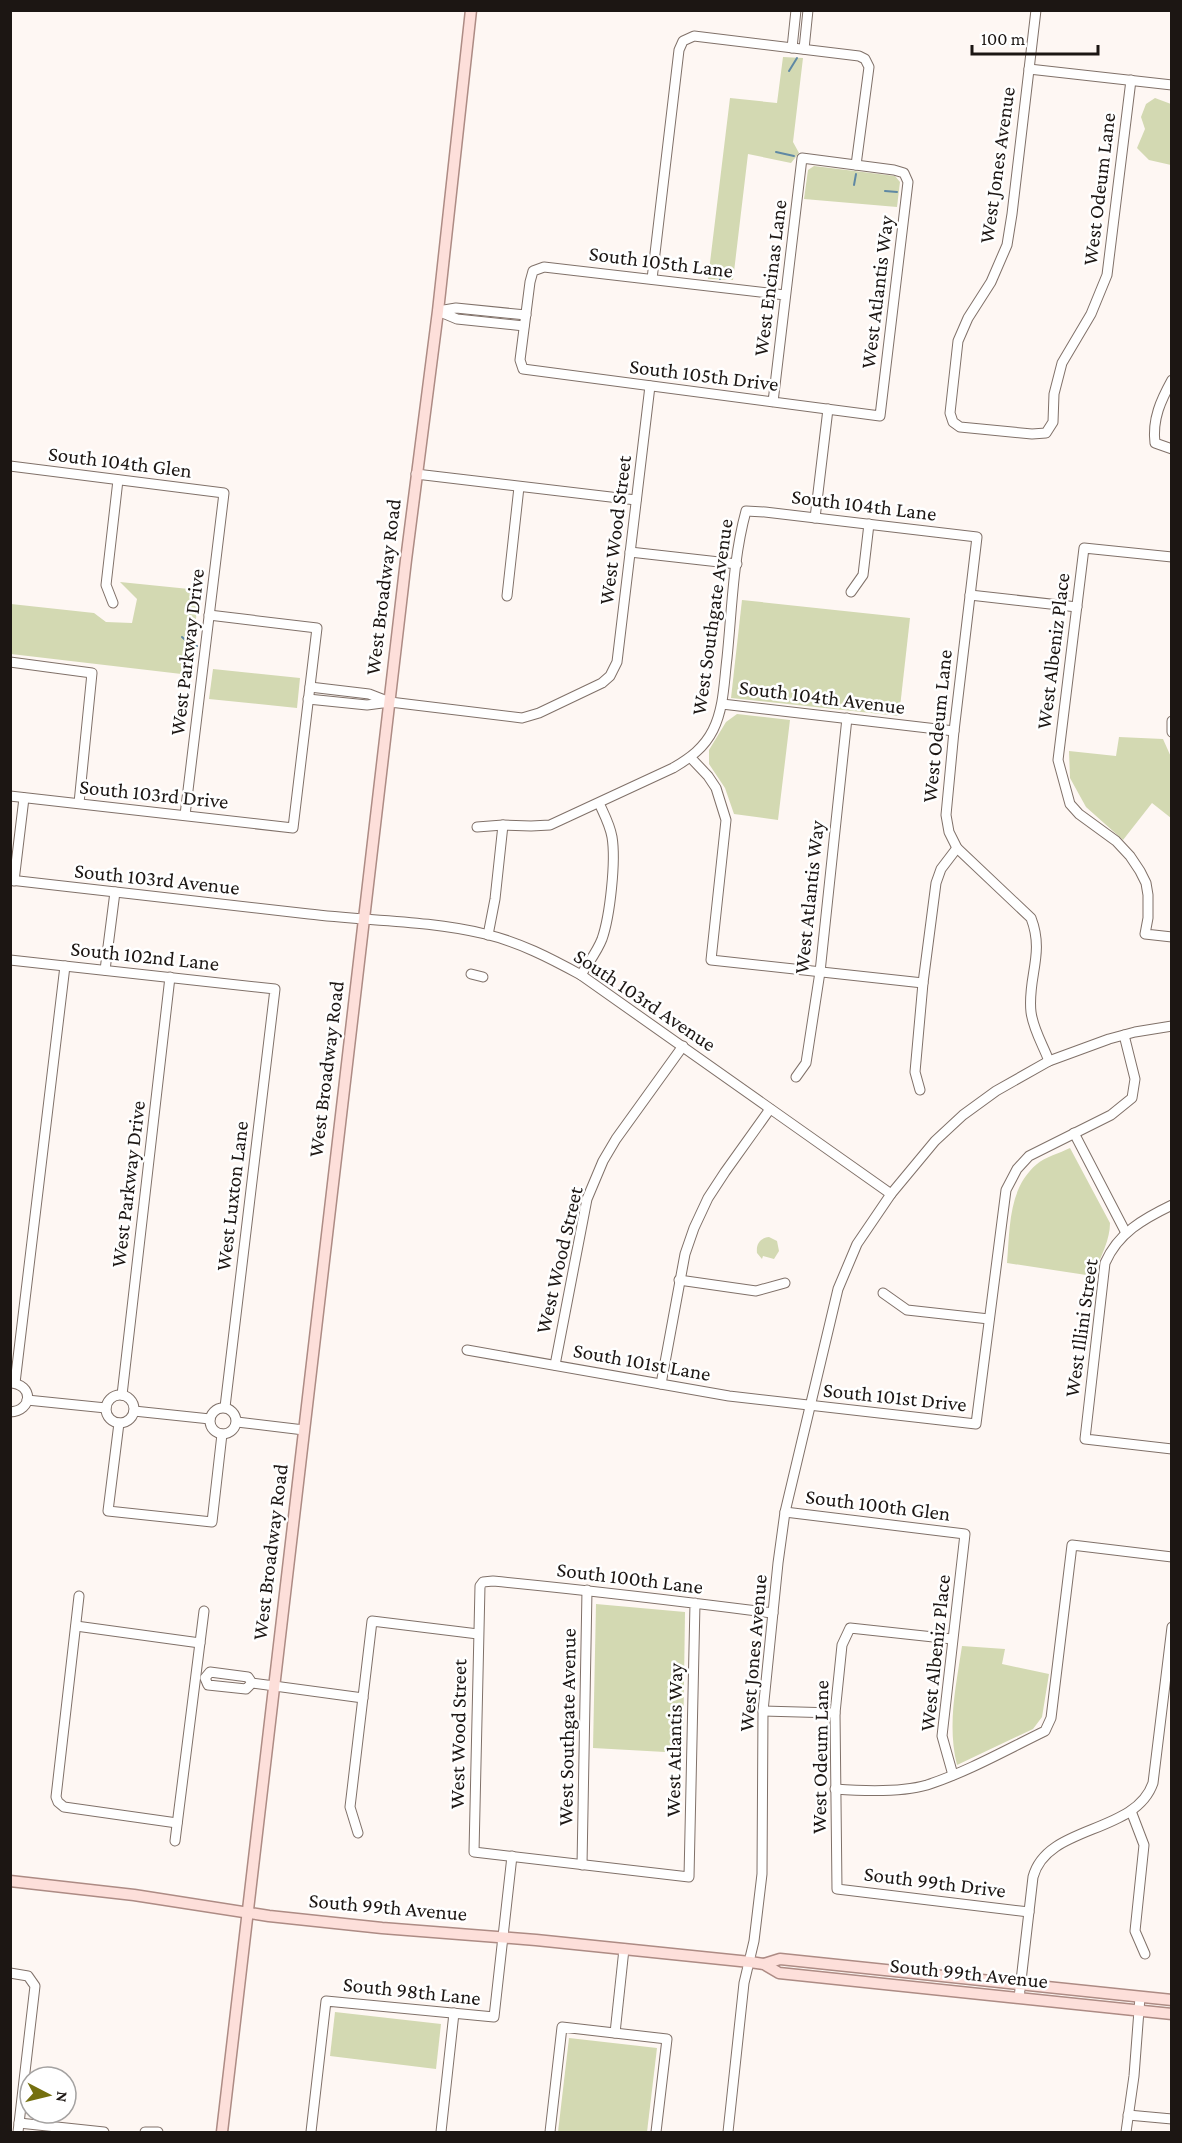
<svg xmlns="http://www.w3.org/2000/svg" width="1182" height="2143" font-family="'Crimson Pro',serif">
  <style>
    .green { fill: #d3d9b2 }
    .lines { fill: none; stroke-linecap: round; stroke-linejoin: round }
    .stream { stroke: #5f88a4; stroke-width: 2 }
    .minor-casing { stroke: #807169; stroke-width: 11 }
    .major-casing { stroke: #ad8b84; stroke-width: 13 }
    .minor { stroke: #fff; stroke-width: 9 }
    .major { stroke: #fddfda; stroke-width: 10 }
    .labels { text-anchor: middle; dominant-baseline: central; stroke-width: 5; stroke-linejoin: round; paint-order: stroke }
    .street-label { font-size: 21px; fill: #1c1613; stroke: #fff }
  </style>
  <rect width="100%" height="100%" fill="#fef7f3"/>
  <g class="green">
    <polygon points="783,57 803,58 793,142 799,153 791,163 748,154 733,280 708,279 730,98 777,103"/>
    <polygon points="1155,98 1171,104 1171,165 1149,160 1137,148 1145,129 1141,117 1146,104"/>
    <polygon points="814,166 895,176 900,182 897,207 804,199 808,170"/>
    <polygon points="120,582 199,590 190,675 11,654 11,604 94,613 106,622 132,623 137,599"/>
    <polygon points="742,600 910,618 899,716 731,698"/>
    <polygon points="213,669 300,678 297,708 209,699"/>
    <polygon points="737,714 790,720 778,820 734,814 725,788 709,764 709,750 726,722"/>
    <polygon points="1119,737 1163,739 1171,757 1171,818 1152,803 1123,840 1086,807 1070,778 1069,751 1116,756"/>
    <path d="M1070 1148 1110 1223C1110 1241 1100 1258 1093 1276L1007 1263C1010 1229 1008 1188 1037 1164 1045 1157 1060 1153 1070 1148Z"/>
    <path d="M769 1237 777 1241 779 1251 774 1259 763 1256 762 1259 757 1253C756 1244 760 1238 769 1237Z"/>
    <polygon points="596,1604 685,1612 683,1753 593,1748"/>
    <path d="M962 1646 1005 1649 1002 1664 1049 1674 1042 1717 1033 1729 957 1765C947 1725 956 1686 962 1646Z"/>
    <polygon points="335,2012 441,2024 436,2069 330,2056"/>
    <polygon points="569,2038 657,2048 647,2132 558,2132"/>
  </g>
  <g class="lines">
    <g class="stream">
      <polyline points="789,71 797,58"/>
      <polyline points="776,152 794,156"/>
      <polyline points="854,185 856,174"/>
      <polyline points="885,191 897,192"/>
      <polyline points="720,279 721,271"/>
      <polyline points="182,637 191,645 197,646"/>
    </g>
    <defs>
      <g id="minor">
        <polyline points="1036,10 1012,214 1007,245 991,282 968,318 958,341 950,413 953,422 960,427 1032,434 1046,433 1053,422 1054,394 1062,363 1091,314 1107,275 1131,80"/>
        <polyline points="792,48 796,10"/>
        <polyline points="804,49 808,10"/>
        <polyline points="1029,69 1172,85"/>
        <polyline points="652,279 679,50 683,41 694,36 859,56 865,59 869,67 856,165"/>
        <polyline points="438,311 456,308 526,315"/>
        <polyline points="438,311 457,319 524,326"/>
        <path d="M1172 380C1161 400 1152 419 1155 443L1172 449"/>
        <polyline points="773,402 802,158 894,170 904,173 908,182 880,416 523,369 520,360 530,282 533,271 544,267 785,295"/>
        <polyline points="10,466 224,493 185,815"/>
        <polyline points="416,474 636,500"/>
        <polyline points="815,518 828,409"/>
        <polyline points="630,552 737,564"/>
        <polyline points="1172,557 1084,548 1058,760 1070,804 1079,814 1116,841 1130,856 1140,871 1146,883 1148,895 1148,918 1145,934 1172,937"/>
        <polyline points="851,592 863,575 869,524"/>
        <polyline points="970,595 1077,607"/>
        <polyline points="507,596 519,487"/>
        <polyline points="113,603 106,585 118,480"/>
        <polyline points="10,662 92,673 79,803"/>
        <polyline points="310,687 369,694 387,701"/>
        <polyline points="308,699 367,705 390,702 522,718 539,713 602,683 610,676 617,662 650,386"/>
        <polyline points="722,704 954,731"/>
        <polyline points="1172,721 1172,732"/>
        <polyline points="691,758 708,776 716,788 726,820 711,960 923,983"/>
        <polyline points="10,796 293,828 317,628 209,615"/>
        <path d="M477 827 503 825 531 826 550 825 673 768C690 758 704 748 713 730 724 708 724 682 727 658 732 610 733 558 746 511L765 512 977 537 954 731 946 815 949 832 957 848 1031 918C1045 954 1027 978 1031 1012 1033 1029 1043 1045 1049 1061"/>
        <path d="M10 880C110 891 209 903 309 914 367 921 427 920 485 934 519 942 550 958 581 975L891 1194"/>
        <polyline points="14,881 24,798"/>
        <polyline points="488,935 495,899 503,825"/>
        <polyline points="10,960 275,989 225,1407"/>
        <polyline points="105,970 115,892"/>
        <polyline points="471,974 483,977"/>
        <path d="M581 975C588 963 597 952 602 939 610 916 616 861 612 837 610 825 604 814 599 803"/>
        <polyline points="796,1077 806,1063 820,972 847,718"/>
        <polyline points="920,1090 915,1072 923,983 936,883 941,869 957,848"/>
        <polyline points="1074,1133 1126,1233"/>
        <path d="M1172 1205C1143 1219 1118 1233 1105 1263L1085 1439 1172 1449"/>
        <polyline points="679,1280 756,1291 785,1283"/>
        <polyline points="883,1293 907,1310 989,1319"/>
        <polyline points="467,1350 729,1396 976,1424 1006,1190 1017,1169 1029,1156 1111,1115 1132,1098 1135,1079 1124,1035"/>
        <polyline points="555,1365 587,1199 603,1161 616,1139 683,1046"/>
        <path d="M10 1383C34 1384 33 1411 10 1412"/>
        <polyline points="15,1383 65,966"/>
        <polyline points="661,1384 685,1254 694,1228 708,1198 725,1172 770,1109"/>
        <polyline points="122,1395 170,977"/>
        <circle cx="120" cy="1409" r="14"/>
        <polyline points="27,1400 106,1408"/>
        <circle cx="223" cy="1421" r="13"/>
        <polyline points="134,1411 210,1419"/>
        <polyline points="237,1422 304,1430"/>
        <polyline points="119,1423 108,1511 212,1522 222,1434"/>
        <polyline points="785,1512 965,1534 942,1736 953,1775"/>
        <polyline points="79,1596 56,1797 58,1802 64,1807 177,1823"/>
        <path d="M695 1603 689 1877 474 1852 480 1586 483 1582 493 1581C586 1590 679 1601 773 1613"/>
        <polyline points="76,1626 200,1643"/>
        <polyline points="952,1639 850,1628 842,1645 835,1713 837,1889 1029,1912"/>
        <polyline points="252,1683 246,1689 208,1685 205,1678 210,1672 248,1677 252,1683 363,1698"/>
        <polyline points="763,1711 835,1713"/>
        <path d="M835 1789C862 1791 900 1793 927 1785 967 1772 1006 1750 1045 1731L1051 1718 1072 1545 1172 1557"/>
        <polyline points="1131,1811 1144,1845 1135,1931 1145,1954"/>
        <polyline points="358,1833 350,1807 372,1621 478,1634"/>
        <polyline points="175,1841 204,1611"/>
        <polyline points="582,1865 587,1590"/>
        <polyline points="10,1973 28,1976 35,1986 18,2132"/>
        <path d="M1019 1998 1033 1877C1047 1824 1135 1835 1153 1783L1172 1627"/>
        <polyline points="615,2033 624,1949"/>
        <polyline points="1128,2115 1172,2119"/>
        <polyline points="19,2123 104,2132"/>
        <polyline points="145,2132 158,2132"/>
        <polyline points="311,2132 326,2001 494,2017 512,1856"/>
        <polyline points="441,2132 454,2013"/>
        <polyline points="550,2132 562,2027 667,2039 656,2132"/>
        <polyline points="728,2132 744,1983 754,1941 762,1874 763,1711 778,1563 785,1512 838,1289 857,1244 891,1194 935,1141 963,1115 996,1091 1049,1061 1109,1039 1135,1032 1172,1026"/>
        <polyline points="1126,2132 1134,2076 1140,1997"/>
      </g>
      <g id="major">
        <polyline points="10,1881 134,1895 269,1916 382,1928 536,1940 750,1962 764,1964 779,1973 1172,2014"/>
        <polyline points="764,1964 780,1959 1172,2000"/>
        <polyline points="222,2132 406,560 438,311 471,10"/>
      </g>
    </defs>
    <use href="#minor" class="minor-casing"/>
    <use href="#major" class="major-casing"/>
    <use href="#minor" class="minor"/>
    <use href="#major" class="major"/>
  </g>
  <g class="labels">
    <g class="street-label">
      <text transform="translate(997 165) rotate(-82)">West Jones Avenue</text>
      <text transform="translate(1099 189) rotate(-83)">West Odeum Lane</text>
      <text transform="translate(661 262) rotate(7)">South 105th Lane</text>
      <text transform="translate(770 278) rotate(-83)">West Encinas Lane</text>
      <text transform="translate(877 292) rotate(-83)">West Atlantis Way</text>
      <text transform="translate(704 375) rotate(7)">South 105th Drive</text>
      <text transform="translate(120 462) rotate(7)">South 104th Glen</text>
      <text transform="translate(864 505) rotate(7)">South 104th Lane</text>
      <text transform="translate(615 530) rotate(-83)">West Wood Street</text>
      <text transform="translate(383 587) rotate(-83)">West Broadway Road</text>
      <text transform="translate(712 617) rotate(-82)">West Southgate Avenue</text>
      <text transform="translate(1053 651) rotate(-83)">West Albeniz Place</text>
      <text transform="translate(187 652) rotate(-83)">West Parkway Drive</text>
      <text transform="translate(822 697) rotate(7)">South 104th Avenue</text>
      <text transform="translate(937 726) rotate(-84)">West Odeum Lane</text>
      <text transform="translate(154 794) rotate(6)">South 103rd Drive</text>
      <text transform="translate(157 879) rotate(6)">South 103rd Avenue</text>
      <text transform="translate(809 897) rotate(-84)">West Atlantis Way</text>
      <text transform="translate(145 956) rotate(6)">South 102nd Lane</text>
      <text transform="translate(645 1000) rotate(34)">South 103rd Avenue</text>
      <text transform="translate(326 1069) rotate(-83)">West Broadway Road</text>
      <text transform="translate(128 1184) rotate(-83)">West Parkway Drive</text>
      <text transform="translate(232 1196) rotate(-83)">West Luxton Lane</text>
      <text transform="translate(559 1260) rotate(-77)">West Wood Street</text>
      <text transform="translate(1081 1328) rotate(-82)">West Illini Street</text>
      <text transform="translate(642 1362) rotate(10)">South 101st Lane</text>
      <text transform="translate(895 1397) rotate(6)">South 101st Drive</text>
      <text transform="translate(878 1505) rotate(7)">South 100th Glen</text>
      <text transform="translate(270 1552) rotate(-83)">West Broadway Road</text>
      <text transform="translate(630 1578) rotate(7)">South 100th Lane</text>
      <text transform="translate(753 1653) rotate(-85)">West Jones Avenue</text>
      <text transform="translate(935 1653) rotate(-84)">West Albeniz Place</text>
      <text transform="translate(567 1727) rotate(-89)">West Southgate Avenue</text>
      <text transform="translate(458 1734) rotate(-89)">West Wood Street</text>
      <text transform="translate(674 1740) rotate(-89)">West Atlantis Way</text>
      <text transform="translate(820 1757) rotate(-89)">West Odeum Lane</text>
      <text transform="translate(935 1882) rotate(7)">South 99th Drive</text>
      <text transform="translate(388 1907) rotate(5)">South 99th Avenue</text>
      <text transform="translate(969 1973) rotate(6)">South 99th Avenue</text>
      <text transform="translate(412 1991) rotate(6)">South 98th Lane</text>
    </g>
  </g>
  <rect width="1182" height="2143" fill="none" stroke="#1c1613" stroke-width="24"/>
  <g transform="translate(48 2095) rotate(97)"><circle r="28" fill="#ffffff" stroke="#a4a2a1" stroke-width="1.5"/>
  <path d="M0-4.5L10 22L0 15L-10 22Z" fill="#746f0f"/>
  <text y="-9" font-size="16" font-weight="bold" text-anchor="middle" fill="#1c1613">N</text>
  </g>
  <path d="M972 45v9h126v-9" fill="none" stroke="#1c1613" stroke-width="3"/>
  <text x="981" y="45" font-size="18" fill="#1c1613" stroke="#ffffff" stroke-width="4.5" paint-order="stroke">100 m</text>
</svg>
